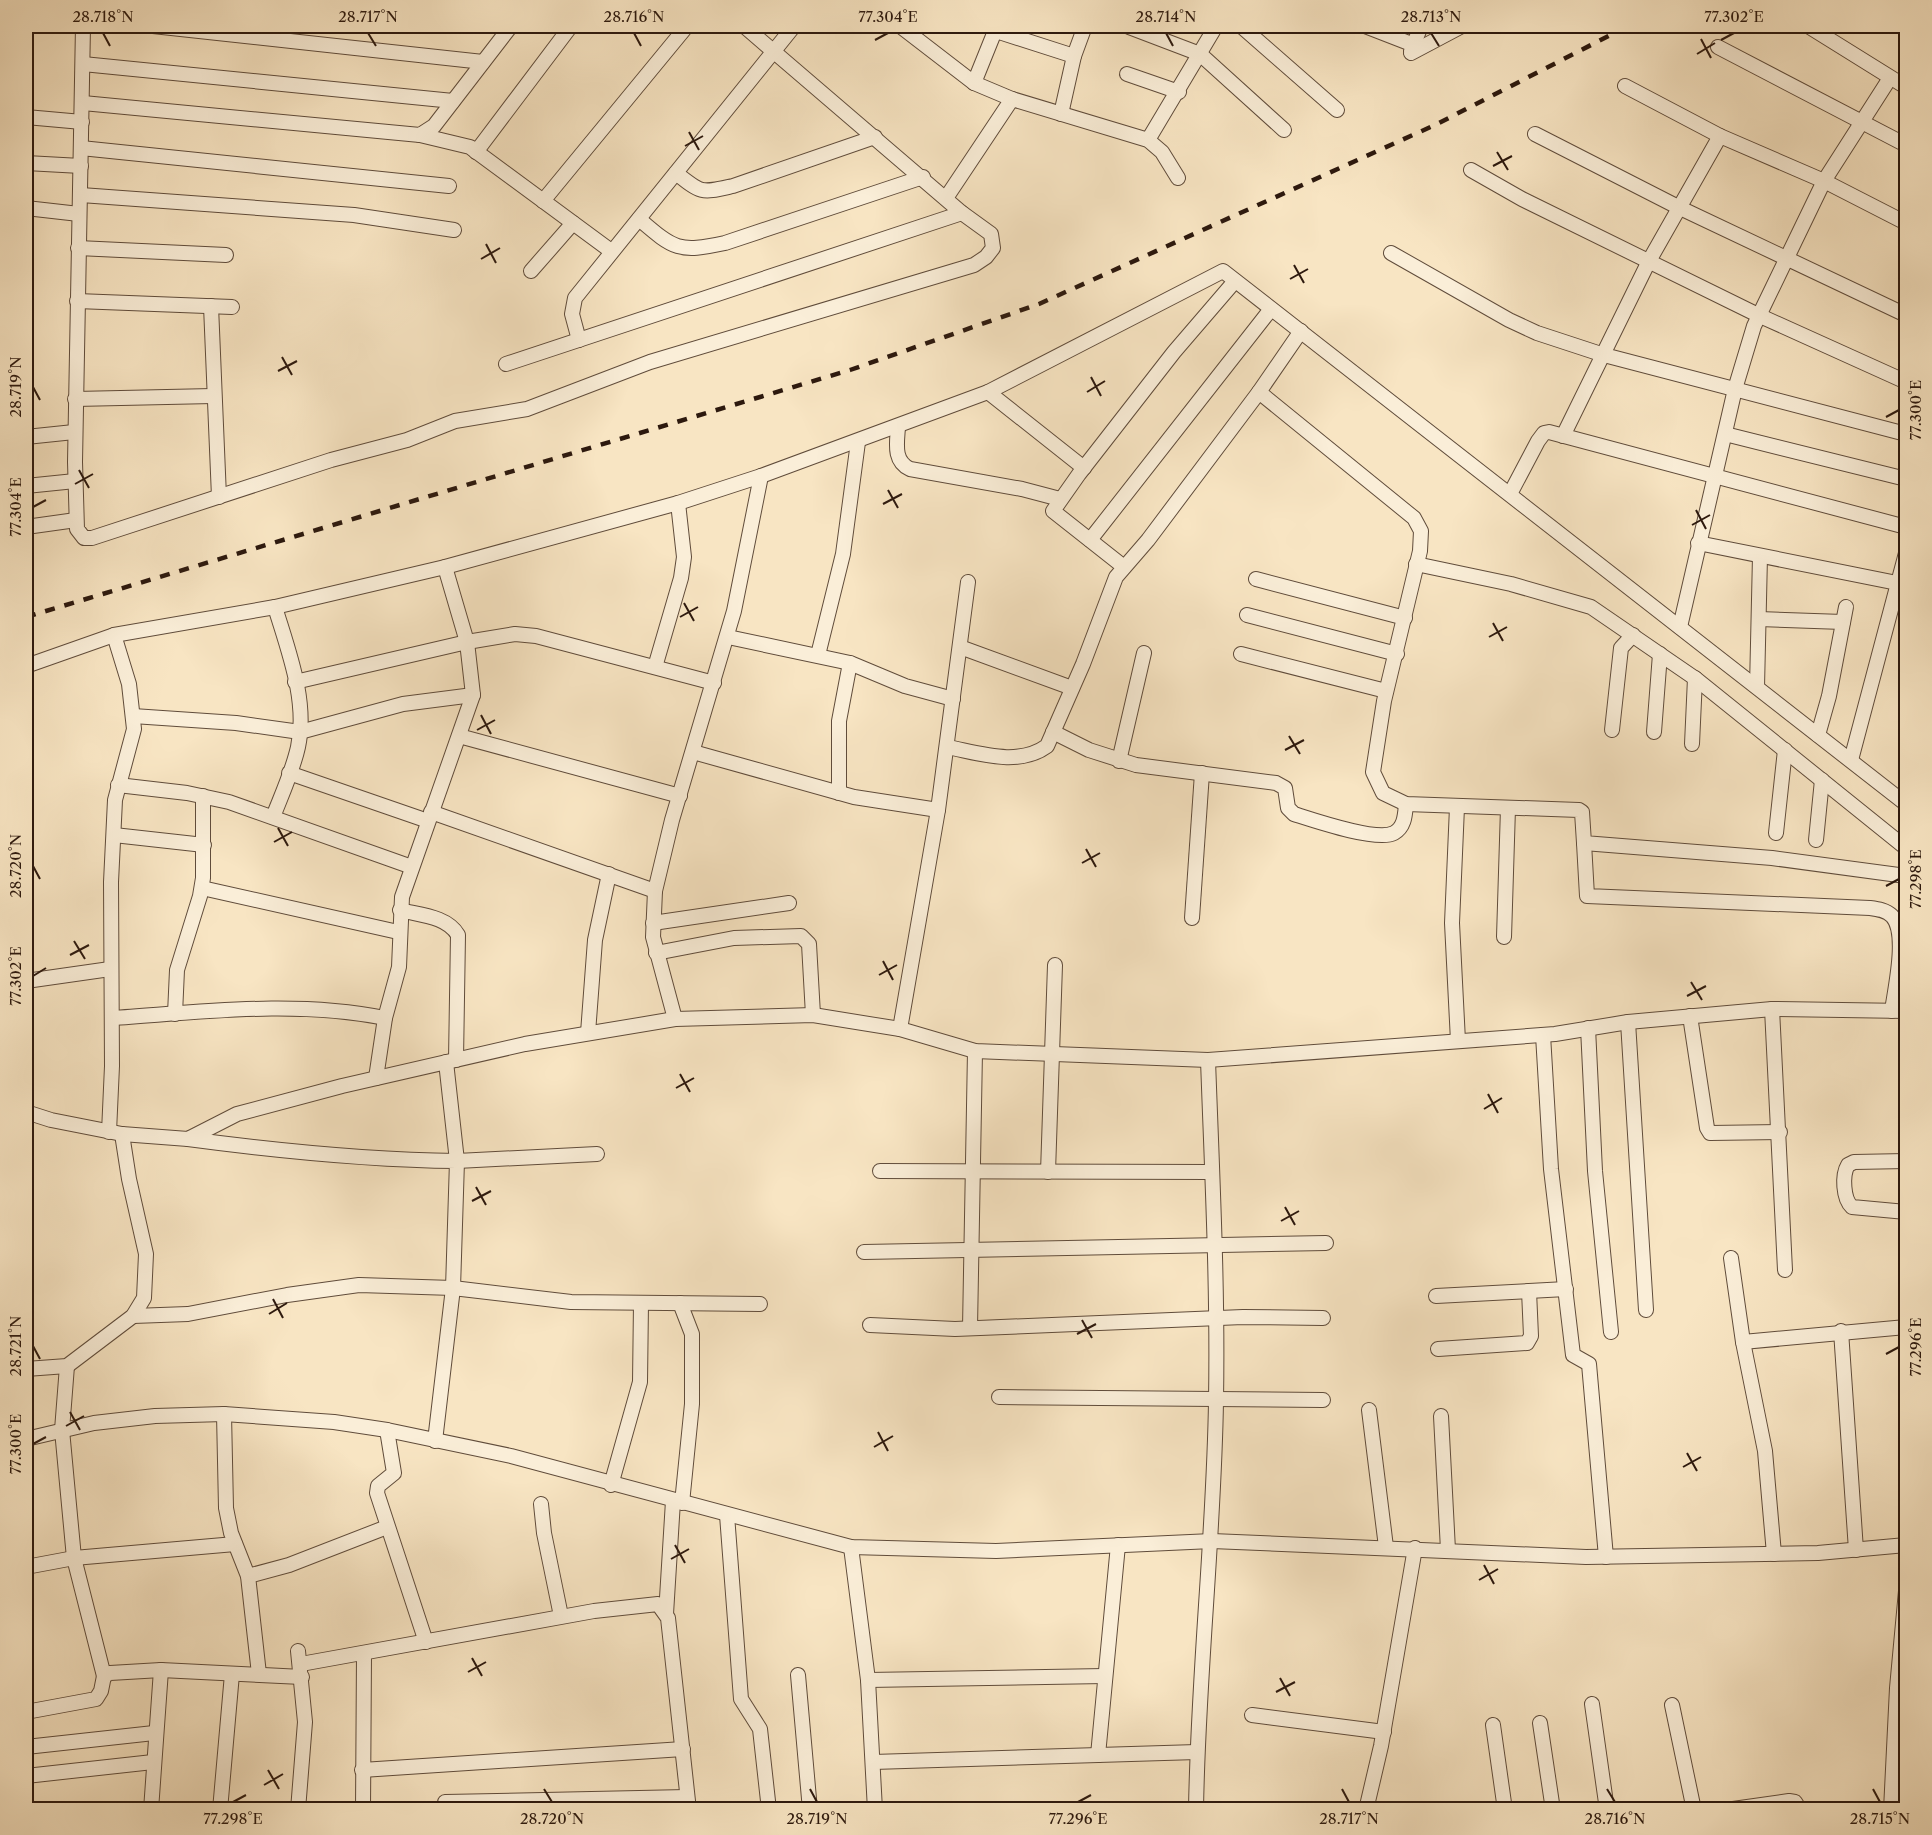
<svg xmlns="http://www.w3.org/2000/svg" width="1932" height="1835" font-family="'Libre Caslon Text',serif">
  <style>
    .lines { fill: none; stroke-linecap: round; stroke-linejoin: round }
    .street-casing { stroke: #604c3b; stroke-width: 16 }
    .street { stroke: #faeed8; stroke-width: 14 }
    .rail { stroke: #2d190e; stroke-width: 4.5; stroke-dasharray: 10 10; stroke-linecap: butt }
    .ticks { fill: none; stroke: #2d190e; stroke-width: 2 }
    .neatline { fill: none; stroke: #2d190e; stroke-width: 2 }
    .ticks-label { font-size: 15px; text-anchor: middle; fill: #2d190e }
  </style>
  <rect width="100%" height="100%" fill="#f8e5c3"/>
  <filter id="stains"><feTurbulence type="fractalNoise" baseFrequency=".00333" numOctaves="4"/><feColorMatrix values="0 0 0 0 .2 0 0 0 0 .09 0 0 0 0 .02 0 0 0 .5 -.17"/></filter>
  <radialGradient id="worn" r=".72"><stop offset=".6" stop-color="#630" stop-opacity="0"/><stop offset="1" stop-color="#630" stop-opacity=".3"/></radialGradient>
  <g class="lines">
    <defs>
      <g id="street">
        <polyline points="83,26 75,462 77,529 84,538 92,538 331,460 407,440 455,421 527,409 650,362 974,265 986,257 993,248 991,234 962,213 744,26"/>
        <polyline points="153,26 483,62"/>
        <polyline points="900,26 974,83 1012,99 1148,140 1162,152 1178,178"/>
        <polyline points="1241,26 1337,110"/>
        <polyline points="1365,26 1414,45"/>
        <polyline points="1808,26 1906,87"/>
        <polyline points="1129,27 1200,54 1284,130"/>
        <polyline points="996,31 1074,56"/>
        <polyline points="1718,47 1906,145"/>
        <polyline points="1411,51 1421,26"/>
        <polyline points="1411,53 1462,26"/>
        <polyline points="83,64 453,101"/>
        <polyline points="1127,74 1179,92"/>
        <polyline points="974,83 997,26"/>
        <polyline points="1625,86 1720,136 1824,181 1906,223"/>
        <polyline points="83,103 420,135 434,126 511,26"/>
        <polyline points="1061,114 1074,56 1085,26"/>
        <polyline points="26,117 82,122"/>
        <polyline points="1535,134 1678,207 1906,315"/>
        <polyline points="420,135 470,147 611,251"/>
        <polyline points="1148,140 1216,26"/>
        <polyline points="81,148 449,186"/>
        <polyline points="476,152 571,26"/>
        <polyline points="26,163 81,166"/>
        <polyline points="1471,170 1522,199 1758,315 1902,380"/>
        <path d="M676 173C702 194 701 193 733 186L875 137"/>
        <polyline points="81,195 354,215 454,230"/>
        <polyline points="946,198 1012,99"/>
        <polyline points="543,201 687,26"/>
        <polyline points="26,208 79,214"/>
        <path d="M639 219C674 249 678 253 725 243L923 177"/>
        <polyline points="78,248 226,255"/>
        <polyline points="1391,253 1509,320 1537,333 1604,355 1906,434"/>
        <polyline points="531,271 573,223"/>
        <polyline points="77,301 232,307"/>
        <polyline points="211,306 219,497"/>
        <polyline points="579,340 572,314 575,298 794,26"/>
        <polyline points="506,364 962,213"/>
        <polyline points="988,392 1084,468"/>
        <polyline points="1259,392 1414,518 1421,531 1420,551 1384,701 1373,772 1383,793 1406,804 1579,810 1582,812 1584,843 1772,858 1906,876"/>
        <polyline points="75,399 213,396"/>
        <path d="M898 427C897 443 893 461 910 469L1022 489 1060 499"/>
        <polyline points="1725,434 1906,479"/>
        <polyline points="1563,436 1649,261 1720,136"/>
        <polyline points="26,437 74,432"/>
        <polyline points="26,486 75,481"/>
        <polyline points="1510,494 1538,441 1544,433 1549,432 1906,527"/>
        <polyline points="26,527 76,520"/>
        <polyline points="1090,540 1271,309"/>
        <polyline points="1698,543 1897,583"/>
        <polyline points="1416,564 1511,584 1591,607 1696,679 1906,848"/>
        <polyline points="1124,567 1053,511 1079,474 1174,352 1235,281"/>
        <polyline points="1256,579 1405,618"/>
        <polyline points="1247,615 1397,654"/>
        <polyline points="1759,619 1843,622"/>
        <polyline points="1680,627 1735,389 1754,326 1824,181 1890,78"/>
        <polyline points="728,637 850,663 905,686 953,699"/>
        <polyline points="960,647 1072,688"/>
        <polyline points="1241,654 1386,691"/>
        <polyline points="818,655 843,554 858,442"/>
        <polyline points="26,666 114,635 275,607 445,567 678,503 761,476 988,392 1223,271 1906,804"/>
        <polyline points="655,667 681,578 684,557 678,503"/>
        <polyline points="295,682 467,642 515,634 536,636 714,683"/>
        <polyline points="1757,687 1760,556"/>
        <polyline points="133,716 236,723 300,732 403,704 473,695"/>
        <polyline points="1612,730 1621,648 1633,635"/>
        <path d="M1053 732 1089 750 1136 765 1276 783 1285 788 1288 808 1294 814C1313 820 1377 842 1394 833 1405 827 1405 814 1406 804"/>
        <polyline points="1654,732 1660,654"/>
        <polyline points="1818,735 1829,696 1846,607"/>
        <polyline points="459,736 680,796"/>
        <polyline points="1692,744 1695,678"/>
        <path d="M947 747C979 753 1018 767 1047 746L1083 664 1116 577 1148 540 1259 392 1301 331"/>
        <polyline points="693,752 854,797 938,810"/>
        <polyline points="1851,760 1906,553"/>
        <polyline points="1119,761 1144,653"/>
        <polyline points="289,773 428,821"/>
        <polyline points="118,785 187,793 229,802 412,867"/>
        <polyline points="839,793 839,721 850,663"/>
        <polyline points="1457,807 1452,923 1458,1041"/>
        <polyline points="431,812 655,891"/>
        <path d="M273 817C282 794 293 770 298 747 308 701 288 650 275 607"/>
        <polyline points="1776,833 1785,750"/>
        <polyline points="114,835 204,845"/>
        <polyline points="1816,840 1822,780"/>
        <path d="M1584 843 1587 896 1870 908C1878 909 1886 910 1892 916 1908 933 1895 988 1892 1011"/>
        <polyline points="202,888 398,932"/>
        <path d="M400 910C419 915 447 916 458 935L456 1060"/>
        <polyline points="1192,918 1202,773"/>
        <polyline points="653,923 789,903"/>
        <polyline points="1504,937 1508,808"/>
        <polyline points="656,953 734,938 801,936 809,944 813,1015"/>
        <polyline points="26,981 110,969"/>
        <polyline points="1772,1009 1785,1270"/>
        <polyline points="175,1014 177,970 200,896 203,878 203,796"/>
        <polyline points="1690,1016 1707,1128 1710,1133 1780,1132"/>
        <path d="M112 1018C203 1012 295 1000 385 1018"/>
        <polyline points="675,1019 653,937 655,891 672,820 734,611 761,476"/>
        <polyline points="1628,1022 1646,1310"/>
        <polyline points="1588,1028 1595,1171 1611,1332"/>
        <polyline points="900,1029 938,810 968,582"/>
        <polyline points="588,1033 595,940 609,874"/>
        <polyline points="1543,1035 1551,1169 1573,1355 1589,1364 1606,1557"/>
        <polyline points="446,1062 457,1161 597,1154"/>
        <polyline points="376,1078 385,1018 399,967 402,897 473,695 467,642 445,567"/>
        <polyline points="26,1112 51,1120 122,1134 188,1139 237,1114 342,1086 525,1044 675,1019 813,1015 900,1029 975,1051 1208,1060 1555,1034 1628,1022 1772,1009 1906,1011"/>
        <polyline points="109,1132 112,1066 111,882 115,800 134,729 129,684 114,635"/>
        <path d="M188 1139C278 1151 366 1160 457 1161L453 1288 435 1441"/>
        <path d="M1906 1161 1854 1162 1848 1165C1842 1175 1843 1199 1852 1207L1906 1212"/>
        <polyline points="880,1171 1212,1172"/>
        <polyline points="1048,1172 1055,965"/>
        <polyline points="864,1252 1326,1243"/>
        <polyline points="1731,1258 1743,1342 1765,1451 1774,1554"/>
        <polyline points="1436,1296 1566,1289"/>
        <polyline points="680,1303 692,1334 692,1404 682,1503"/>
        <polyline points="133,1316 188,1314 287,1295 359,1285 453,1288 571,1302 760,1304"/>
        <polyline points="870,1325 955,1329 1243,1317 1323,1318"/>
        <polyline points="970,1328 975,1051"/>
        <polyline points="1841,1331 1856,1550"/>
        <polyline points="1743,1342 1906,1327"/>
        <polyline points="1438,1349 1527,1343 1531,1336 1529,1291"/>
        <polyline points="67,1366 62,1430 74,1558 104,1676"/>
        <polyline points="26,1369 67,1366 133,1316 144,1298 146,1254 129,1179 122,1134"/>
        <polyline points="999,1397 1323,1400"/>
        <polyline points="1369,1410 1386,1547"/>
        <polyline points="224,1414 226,1508 231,1533 248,1576 259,1674"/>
        <polyline points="1441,1416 1448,1550"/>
        <polyline points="387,1430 394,1473 378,1486 377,1493 426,1642"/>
        <polyline points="26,1439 94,1423 155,1416 224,1414 334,1422 387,1430 511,1456 851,1547 996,1551 1212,1541 1586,1557 1818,1553 1906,1545"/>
        <polyline points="611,1485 640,1382 641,1303"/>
        <polyline points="541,1504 544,1533 561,1616"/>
        <polyline points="727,1515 741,1699 760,1729 769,1810"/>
        <polyline points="851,1547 868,1680 875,1810"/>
        <polyline points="26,1567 74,1558 235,1544"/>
        <polyline points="248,1576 289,1565 387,1527"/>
        <polyline points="666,1614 673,1501"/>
        <polyline points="298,1651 305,1722 298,1810"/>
        <polyline points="301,1664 594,1611 658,1604 668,1618 689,1810"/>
        <polyline points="798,1675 810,1810"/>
        <polyline points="868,1680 1105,1676"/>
        <polyline points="1592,1704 1607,1810"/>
        <polyline points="1672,1705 1694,1810"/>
        <polyline points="26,1712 96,1699 101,1691 104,1676 110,1673 161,1670 302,1677"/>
        <polyline points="1252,1715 1384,1732"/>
        <polyline points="1540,1723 1553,1810"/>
        <polyline points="1493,1725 1505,1810"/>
        <polyline points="26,1747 154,1733"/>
        <polyline points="1098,1755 1118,1545"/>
        <polyline points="873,1762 1197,1752"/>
        <polyline points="362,1770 683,1749"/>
        <polyline points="26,1776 153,1762"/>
        <polyline points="445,1802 687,1797"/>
        <polyline points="151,1810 161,1670"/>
        <polyline points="220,1810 232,1674"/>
        <polyline points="363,1810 364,1654"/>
        <path d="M1196 1810C1198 1673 1214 1537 1216 1401 1218 1287 1212 1173 1208 1060"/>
        <polyline points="1366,1810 1381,1746 1415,1548"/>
        <polyline points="1726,1810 1789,1801 1795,1802 1800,1810"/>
        <polyline points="1891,1810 1897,1688 1906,1591"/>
      </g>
    </defs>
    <use href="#street" class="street-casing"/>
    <use href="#street" class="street"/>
    <polyline class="rail" points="26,617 850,370 1039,304 1435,125 1628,26"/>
  </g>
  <path class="ticks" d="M103 33 110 46M368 33 376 46M634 33 641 46M1166 33 1173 46M1431 33 1439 46M1701 39 1711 58M875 40 888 33M1721 40 1734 33M1697 54 1715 43M689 132 699 150M685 146 703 136M1497 152 1508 170M1493 166 1512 156M486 244 496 263M481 259 500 248M1294 265 1304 283M1290 279 1308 269M282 357 292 375M278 371 297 361M1091 377 1101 396M33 387 40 400M1087 392 1105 381M1886 417 1899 410M79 470 89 488M75 484 93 474M888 490 898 508M883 504 902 494M33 507 46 500M1696 510 1706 529M1692 525 1710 515M684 603 694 621M680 617 698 607M1493 623 1503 641M1489 637 1507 627M481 715 491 734M477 730 495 720M1289 736 1300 754M1285 750 1304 740M278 828 288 846M274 842 292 832M1086 849 1096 867M1082 863 1100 853M33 866 40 879M1886 886 1899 879M74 941 85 959M70 955 89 945M883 961 893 980M879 975 897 965M33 976 46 968M1691 982 1702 1000M1687 996 1706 986M680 1074 690 1092M676 1088 694 1078M1488 1094 1498 1113M1484 1109 1502 1098M476 1187 486 1205M472 1201 491 1191M1285 1207 1295 1225M1281 1221 1299 1211M273 1299 283 1318M269 1314 287 1303M1082 1320 1092 1338M1077 1334 1096 1324M33 1346 40 1359M1886 1354 1899 1347M70 1412 80 1430M66 1426 84 1416M878 1432 888 1451M33 1444 46 1437M874 1447 893 1436M1687 1453 1697 1471M1683 1467 1701 1457M675 1545 685 1563M671 1559 689 1549M1484 1565 1494 1584M1479 1580 1498 1569M472 1658 482 1676M468 1672 486 1662M1280 1678 1290 1696M1276 1692 1295 1682M268 1770 279 1789M264 1785 283 1774M544 1789 552 1802M810 1789 817 1802M1342 1789 1349 1802M1607 1789 1615 1802M1873 1789 1880 1802M233 1802 246 1795M1078 1802 1091 1795"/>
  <rect width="1932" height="1835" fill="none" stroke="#f8e5c3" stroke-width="66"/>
  <rect x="33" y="33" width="1866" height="1769" class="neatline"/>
  <g class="ticks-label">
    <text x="103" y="22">28.718°N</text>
    <text x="368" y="22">28.717°N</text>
    <text x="634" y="22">28.716°N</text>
    <text x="888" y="22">77.304°E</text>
    <text x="1166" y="22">28.714°N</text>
    <text x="1431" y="22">28.713°N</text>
    <text x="1734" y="22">77.302°E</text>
    <text transform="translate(16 387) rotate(-90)" y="5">28.719°N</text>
    <text transform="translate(1916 410) rotate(-90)" y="5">77.300°E</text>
    <text transform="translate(16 507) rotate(-90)" y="5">77.304°E</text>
    <text transform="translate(16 866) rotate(-90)" y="5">28.720°N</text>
    <text transform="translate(1916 879) rotate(-90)" y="5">77.298°E</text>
    <text transform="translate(16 976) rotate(-90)" y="5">77.302°E</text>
    <text transform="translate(16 1346) rotate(-90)" y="5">28.721°N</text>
    <text transform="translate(1916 1347) rotate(-90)" y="5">77.296°E</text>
    <text transform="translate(16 1444) rotate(-90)" y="5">77.300°E</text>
    <text x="233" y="1824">77.298°E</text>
    <text x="552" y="1824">28.720°N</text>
    <text x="817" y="1824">28.719°N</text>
    <text x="1078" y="1824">77.296°E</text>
    <text x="1349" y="1824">28.717°N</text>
    <text x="1615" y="1824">28.716°N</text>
    <text x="1880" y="1824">28.715°N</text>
  </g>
  <rect width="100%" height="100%" filter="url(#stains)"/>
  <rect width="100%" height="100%" fill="url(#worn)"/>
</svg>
